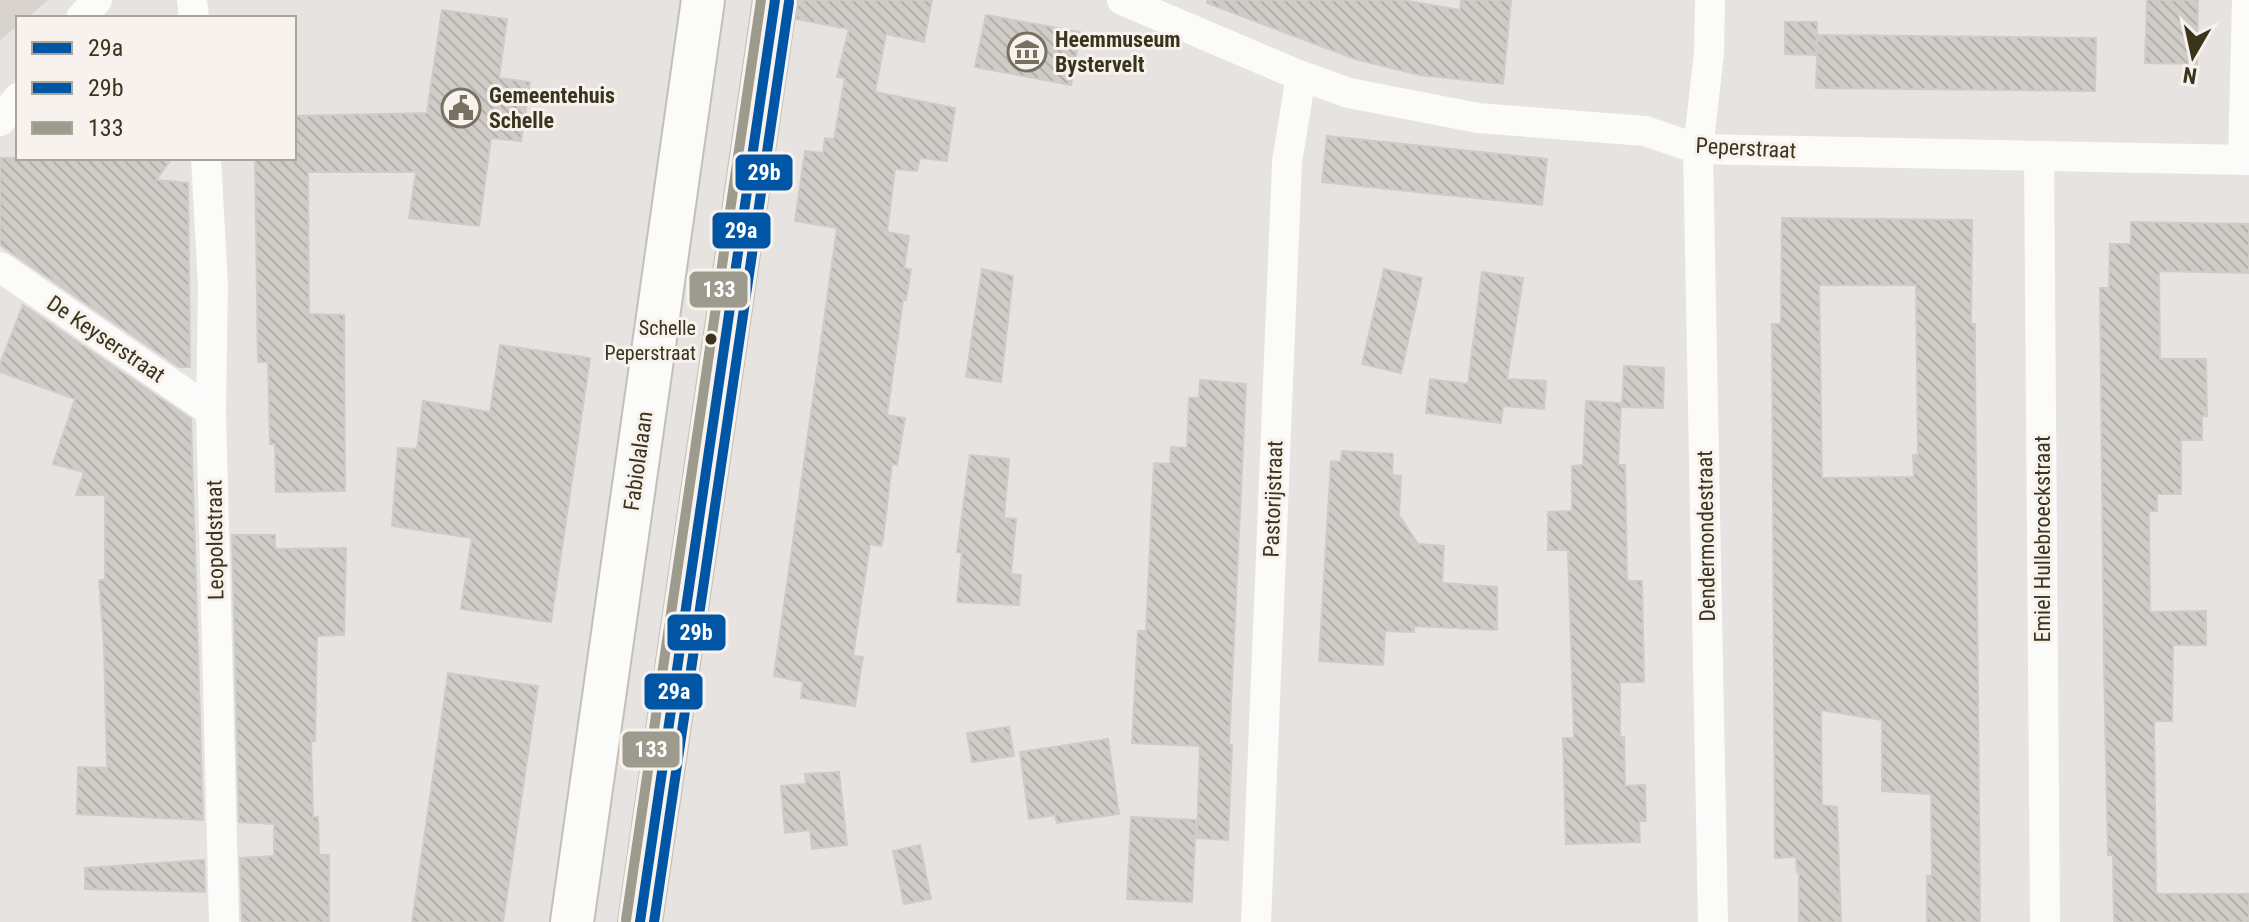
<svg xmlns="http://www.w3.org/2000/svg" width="2249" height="922" font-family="'Roboto Condensed',sans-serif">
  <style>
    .built { fill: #d8d3cd }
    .building { fill: url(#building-back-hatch); stroke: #cfccc8; stroke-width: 2; fill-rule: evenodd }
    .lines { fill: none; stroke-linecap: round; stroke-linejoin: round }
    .secondary-casing { stroke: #c3c0b8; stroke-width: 46 }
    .street { stroke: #fbfbfa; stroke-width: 30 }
    .secondary { stroke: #fbfbfa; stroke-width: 42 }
    .bus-1-casing { stroke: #f7f2ed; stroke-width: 16 }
    .bus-2-casing { stroke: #f7f2ed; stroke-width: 16 }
    .bus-3-casing { stroke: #f7f2ed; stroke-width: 16 }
    .bus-1 { stroke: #0056a4; stroke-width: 10 }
    .bus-2 { stroke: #0056a4; stroke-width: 10 }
    .bus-3 { stroke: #9d9a8e; stroke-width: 10 }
    .bus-dot { fill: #3b341d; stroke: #f7f2ed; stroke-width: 3 }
    .labels { text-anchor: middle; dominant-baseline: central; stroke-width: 6; stroke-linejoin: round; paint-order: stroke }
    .bus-label { font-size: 20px; fill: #3b341d; stroke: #f7f2ed; text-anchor: end }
    .poi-label { font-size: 22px; font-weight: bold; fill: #3b341d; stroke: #f7f2ed; text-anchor: start }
    .street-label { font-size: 22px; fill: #3b341d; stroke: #f7f2ed }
    .line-badge { stroke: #f7f2ed; stroke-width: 3 }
    .badge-label { font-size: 22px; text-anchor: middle; font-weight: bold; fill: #fff }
  </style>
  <defs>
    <pattern id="building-back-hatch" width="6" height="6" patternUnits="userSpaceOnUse" patternTransform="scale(2)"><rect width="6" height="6" fill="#cfccc8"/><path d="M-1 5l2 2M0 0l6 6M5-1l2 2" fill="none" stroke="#b3b0ab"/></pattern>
  </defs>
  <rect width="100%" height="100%" fill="#e6e3e0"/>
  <polygon class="built" points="0,0 48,0 27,18 18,18 18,25 0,40"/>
  <g class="building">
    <polygon points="798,0 932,0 924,42 886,34 875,92 955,108 947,161 920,158 917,171 895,169 887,232 909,236 904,268 911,269 906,300 903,300 887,415 905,418 897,465 892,464 883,539 881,546 870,544 853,656 863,657 855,706 801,698 803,682 774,676 837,228 795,221 805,151 823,153 825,138 834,139 845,78 837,77 849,29 796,19"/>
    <polygon points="1207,0 1402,0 1460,10 1461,0 1511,0 1503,84 1420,75 1355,59 1207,3"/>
    <polygon points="2147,0 2198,0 2197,64 2145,63"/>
    <polygon points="442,10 507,19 499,78 530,82 521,141 491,138 479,226 409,218 416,172 308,172 309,314 344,315 345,491 276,492 275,444 270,444 268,362 258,362 255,158 294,158 294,116 427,113"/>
    <polygon points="986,15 1080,32 1071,85 975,67"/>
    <polygon points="1785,22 1817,22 1816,55 1785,54"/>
    <polygon points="1818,35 2096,38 2095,91 1816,88"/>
    <polygon points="1327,136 1547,159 1542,205 1322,182"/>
    <polygon points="0,158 172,158 156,180 188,183 190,367 179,367 0,245"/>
    <path d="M1782 218 1972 220 1971 324H1975V363L1980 922H1927V876H1932L1931 794 1882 791V720L1821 710 1822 805 1837 807 1841 922H1799V871L1797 872 1796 857 1775 858 1772 324H1781ZM1819 285H1916L1918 455H1913L1914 477 1822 478Z"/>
    <polygon points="2131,222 2249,224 2249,273 2159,271 2160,359 2206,359 2207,416 2202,416 2202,440 2181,440 2181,494 2157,494 2157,511 2149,511 2150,612 2206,611 2206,645 2173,645 2172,721 2154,721 2156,894 2249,894 2249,922 2114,922 2113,855 2108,855 2104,665 2100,288 2109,288 2110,244 2131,244"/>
    <polygon points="982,269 1013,276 1001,382 966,377"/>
    <polygon points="1384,269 1422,278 1401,373 1362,364"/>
    <polygon points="1482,272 1523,278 1507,379 1546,381 1544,409 1503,406 1501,423 1426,413 1430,379 1468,384"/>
    <polygon points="23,305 191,419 203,820 77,814 78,767 107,768 104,646 99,580 105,580 105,495 76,495 84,472 53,464 75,399 0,372 0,364"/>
    <polygon points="500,345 590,358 551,622 461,609 472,538 392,526 398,448 417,449 423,401 490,412"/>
    <polygon points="1624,366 1664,368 1663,408 1622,407"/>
    <polygon points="1200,380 1246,384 1229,745 1232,745 1228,840 1197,838 1200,746 1132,743 1138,631 1146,631 1154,463 1170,464 1171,447 1187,448 1189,398 1199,398"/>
    <polygon points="1586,401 1621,403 1618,465 1625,465 1627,581 1642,581 1644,682 1620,682 1620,737 1624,737 1625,786 1645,785 1646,821 1639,821 1640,842 1566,844 1563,738 1574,738 1568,550 1548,550 1548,512 1572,511 1572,466 1583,465"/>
    <polygon points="1342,451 1393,454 1392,475 1401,476 1399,515 1418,544 1444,546 1442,583 1497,587 1497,630 1414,626 1414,632 1385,631 1383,665 1319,661 1331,461 1341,462"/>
    <polygon points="970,455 1009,459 1004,518 1016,519 1011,574 1021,575 1019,605 957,602 962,553 957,552"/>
    <polygon points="232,535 275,535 275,549 346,548 344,635 317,636 315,741 311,741 313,817 318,817 319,855 329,855 329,922 242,922 240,858 274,856 274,824 239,822"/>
    <polygon points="448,673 538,686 503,922 412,922"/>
    <polygon points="1009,727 1014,756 972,762 967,733"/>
    <polygon points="1108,739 1119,814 1057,823 1055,815 1029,819 1020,752"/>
    <polygon points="839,772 847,845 812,849 810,830 785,833 781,786 806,784 805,774"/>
    <polygon points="1131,817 1196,820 1192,902 1127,899"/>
    <polygon points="920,845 931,899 904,904 893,851"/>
    <polygon points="204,860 205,892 85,889 85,868"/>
  </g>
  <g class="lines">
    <defs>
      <g id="secondary">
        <polyline points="572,922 703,0"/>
        <polyline points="640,922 775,0"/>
      </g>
    </defs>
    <use href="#secondary" class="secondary-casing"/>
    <g class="street">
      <polyline points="192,0 194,18"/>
      <polyline points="1122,0 1301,76 1349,93 1478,118 1645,131 1698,149 2249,160"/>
      <polyline points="1710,0 1709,53 1698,149 1713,922"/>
      <polyline points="81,18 97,0"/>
      <polyline points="0,121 18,98"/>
      <polyline points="2039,157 2045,922"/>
      <polyline points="206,158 213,285 211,411 224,922"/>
      <polyline points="2243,160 2247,0"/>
      <polyline points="0,267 211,411"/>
      <polyline points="1256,922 1287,162 1301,76"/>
    </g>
    <use href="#secondary" class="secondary"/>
    <defs>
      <polyline id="bus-1" points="640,922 775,0"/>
      <polyline id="bus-2" points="654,922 789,2"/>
      <polyline id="bus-3" points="626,920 761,0"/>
    </defs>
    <use href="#bus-1" class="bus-1-casing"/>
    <use href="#bus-2" class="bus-2-casing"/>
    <use href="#bus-3" class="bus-3-casing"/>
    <use href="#bus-1" class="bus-1"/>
    <use href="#bus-2" class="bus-2"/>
    <use href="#bus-3" class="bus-3"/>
  </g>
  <defs>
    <symbol id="museum-ring" viewBox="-11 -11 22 22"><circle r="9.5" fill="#f7f2ed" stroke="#777161" stroke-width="1.5"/><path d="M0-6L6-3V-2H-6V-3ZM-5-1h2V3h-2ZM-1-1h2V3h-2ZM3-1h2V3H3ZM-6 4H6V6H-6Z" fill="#777161"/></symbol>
    <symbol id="civic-ring" viewBox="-11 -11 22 22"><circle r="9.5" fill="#f7f2ed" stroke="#777161" stroke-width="1.5"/><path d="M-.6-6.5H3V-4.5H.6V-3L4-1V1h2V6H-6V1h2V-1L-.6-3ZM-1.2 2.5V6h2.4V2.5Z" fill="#777161"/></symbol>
  </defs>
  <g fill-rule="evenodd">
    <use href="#museum-ring" x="1005" y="30" width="44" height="44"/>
    <use href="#civic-ring" x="439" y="86" width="44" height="44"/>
  </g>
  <circle class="bus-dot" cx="711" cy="339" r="7"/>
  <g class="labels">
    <g class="bus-label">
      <text x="696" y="328">Schelle<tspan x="696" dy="25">Peperstraat</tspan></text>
    </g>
    <g class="poi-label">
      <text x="1055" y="39">Heemmuseum<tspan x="1055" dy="25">Bystervelt</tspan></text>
      <text x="489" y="95">Gemeentehuis<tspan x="489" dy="25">Schelle</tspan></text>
    </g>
    <g class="street-label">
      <text transform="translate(1746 148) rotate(3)">Peperstraat</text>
      <text transform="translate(106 339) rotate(34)">De Keyserstraat</text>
      <text transform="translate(638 461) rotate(-82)">Fabiolalaan</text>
      <text transform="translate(1273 499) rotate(-88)">Pastorijstraat</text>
      <text transform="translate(1706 536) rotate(-91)">Dendermondestraat</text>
      <text transform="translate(2042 539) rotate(-90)">Emiel Hullebroeckstraat</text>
      <text transform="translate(215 540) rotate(-91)">Leopoldstraat</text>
    </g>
  </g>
  <g class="line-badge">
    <rect x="734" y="153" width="60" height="39" rx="8" fill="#0056a4"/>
    <rect x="711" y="211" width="61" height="39" rx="8" fill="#0056a4"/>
    <rect x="688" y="270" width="61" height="39" rx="8" fill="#9d9a8e"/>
    <rect x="666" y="613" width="61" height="39" rx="8" fill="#0056a4"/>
    <rect x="643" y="672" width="61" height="39" rx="8" fill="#0056a4"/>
    <rect x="621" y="730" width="60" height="39" rx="8" fill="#9d9a8e"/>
  </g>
  <g class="badge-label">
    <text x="764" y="180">29b</text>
    <text x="741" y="238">29a</text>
    <text x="719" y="297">133</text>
    <text x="696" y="640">29b</text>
    <text x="674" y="699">29a</text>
    <text x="651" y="757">133</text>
  </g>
  <rect x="16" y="16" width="280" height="144" fill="#f7f2ed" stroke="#aca69a" stroke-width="2"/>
  <rect x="32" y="42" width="40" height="12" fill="#0056a4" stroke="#aca69a" stroke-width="2"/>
  <text x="88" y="56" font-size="24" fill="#3b341d">29a</text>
  <rect x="32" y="82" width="40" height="12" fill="#0056a4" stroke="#aca69a" stroke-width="2"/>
  <text x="88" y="96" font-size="24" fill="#3b341d">29b</text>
  <rect x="32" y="122" width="40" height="12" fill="#9d9a8e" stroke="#aca69a" stroke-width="2"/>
  <text x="88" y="136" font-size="24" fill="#3b341d">133</text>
  <g transform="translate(2193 56) rotate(189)" stroke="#f7f2ed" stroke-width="6" paint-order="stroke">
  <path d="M0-6L14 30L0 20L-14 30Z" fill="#3b341d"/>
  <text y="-12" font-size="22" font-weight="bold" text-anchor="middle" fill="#3b341d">N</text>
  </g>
</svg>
